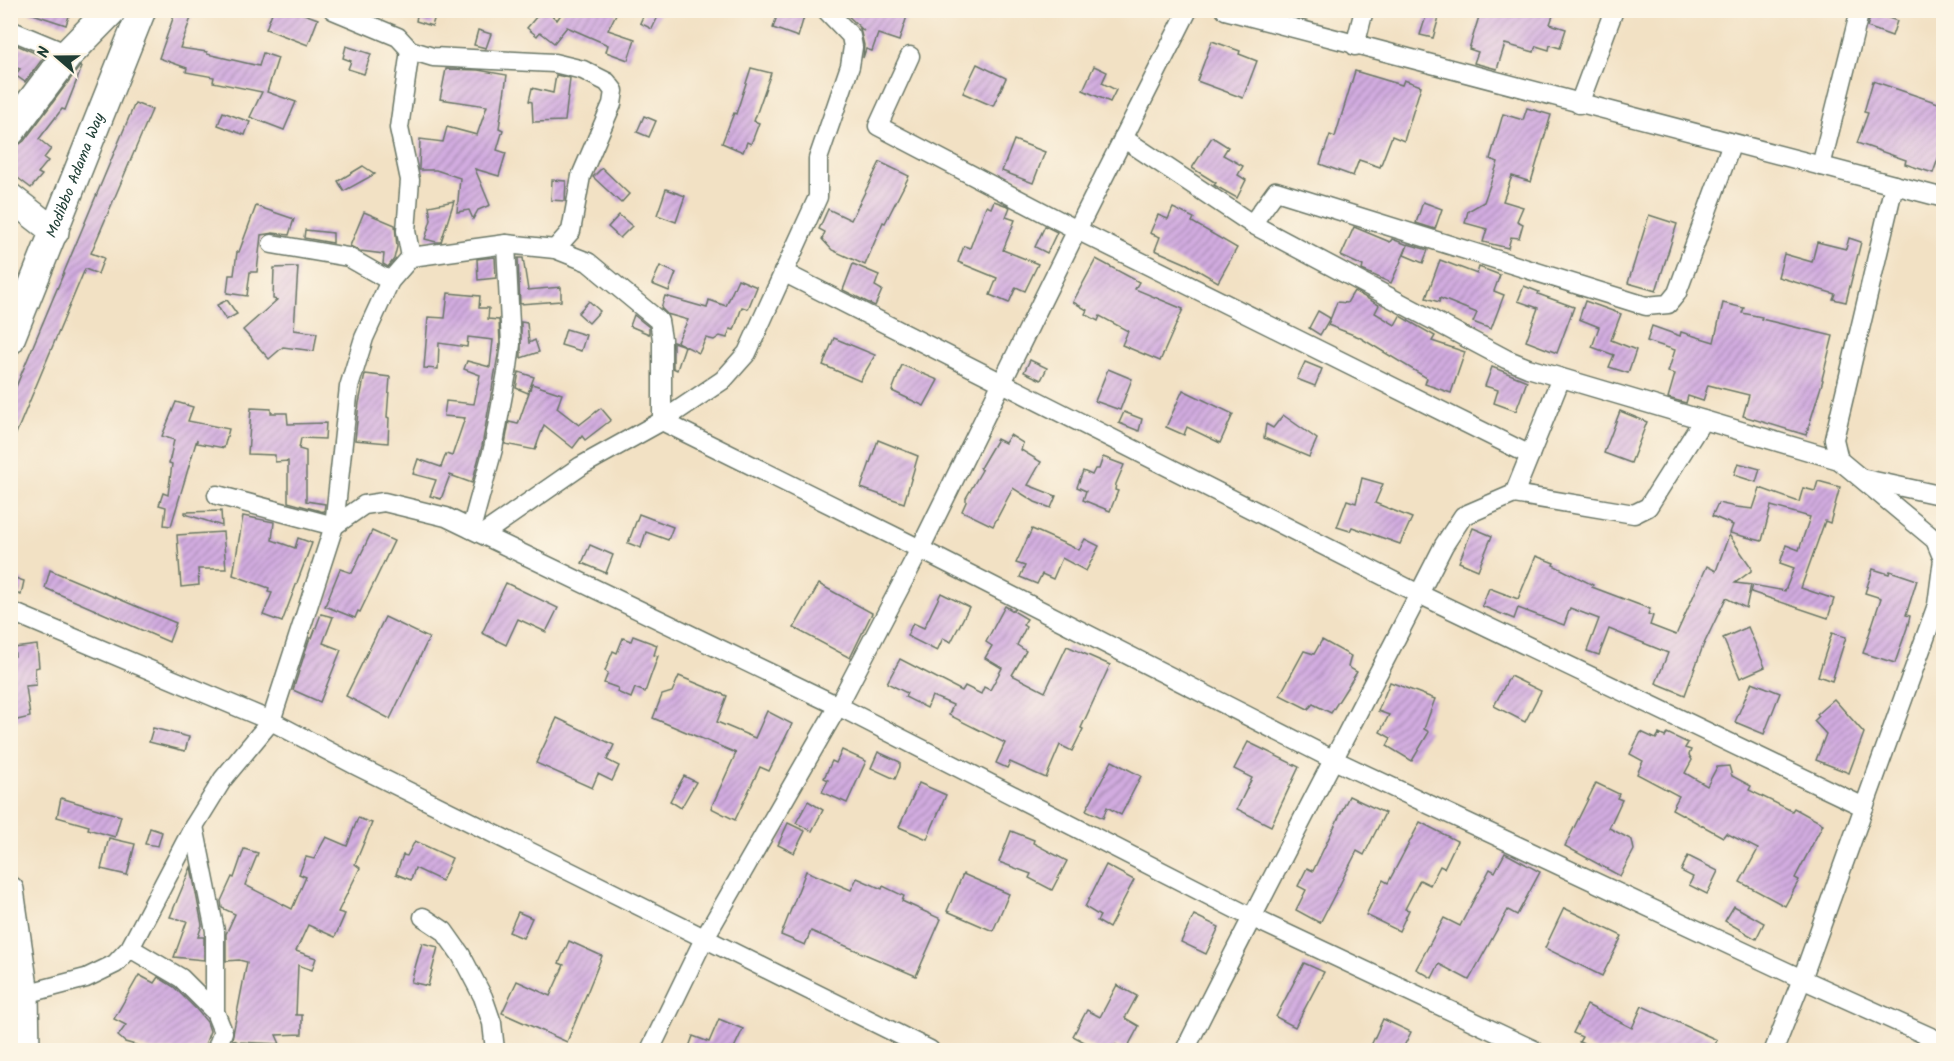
<svg xmlns="http://www.w3.org/2000/svg" width="1954" height="1061" font-family="Kalam,sans-serif">
  <style>
    .building { fill: url(#building-hatch) }
    .lines { fill: none; stroke-linecap: round; stroke-linejoin: round }
    .minor-casing { stroke: #697666; stroke-width: 21 }
    .secondary-casing { stroke: #697666; stroke-width: 30 }
    .primary-casing { stroke: #697666; stroke-width: 33 }
    .minor { stroke: #fff; stroke-width: 18 }
    .secondary { stroke: #fff; stroke-width: 27 }
    .primary { stroke: #fff; stroke-width: 30 }
    .labels { text-anchor: middle; dominant-baseline: central; stroke-width: 4.5; stroke-linejoin: round; paint-order: stroke }
    .street-label { font-size: 15px; fill: #1f3d34; stroke: #fcf5e5 }
  </style>
  <defs>
    <pattern id="building-hatch" width="6" height="6" patternUnits="userSpaceOnUse" patternTransform="scale(1.5)"><rect width="6" height="6" fill="#d2ace0"/><path d="M-1 1l2-2M0 6l6-6M5 7l2-2" fill="none" stroke="#aa8db6"/></pattern>
  </defs>
  <rect width="100%" height="100%" fill="#fcf5e5"/>
  <filter id="ink" filterUnits="userSpaceOnUse"><feTurbulence type="fractalNoise" baseFrequency=".0167" numOctaves="2"/><feDisplacementMap in="SourceGraphic" scale="12" xChannelSelector="R" yChannelSelector="G"/><feConvolveMatrix kernelMatrix="1 2 1 2 8 2 1 2 1" color-interpolation-filters="sRGB"/></filter>
  <filter id="wash" filterUnits="userSpaceOnUse"><feTurbulence type="fractalNoise" baseFrequency=".008" numOctaves="4" result="noise"/><feDisplacementMap in="SourceGraphic" scale="24" xChannelSelector="R" yChannelSelector="G"/><feGaussianBlur stdDeviation="1.35" result="paint"/><feColorMatrix in="noise" values="0 0 0 0 0 0 0 0 0 0 0 0 0 0 0 0 0 1.4 0 .05"/><feComposite in="paint" operator="in"/></filter>
  <g filter="url(#wash)">
    <rect width="100%" height="100%" fill="#f2e1c4"/>
    <g id="blocks">
      <g class="building">
        <polygon points="31,10 71,10 66,25 30,13"/>
        <polygon points="176,10 192,15 180,48 207,52 207,54 259,66 263,53 278,58 267,92 296,102 284,130 250,117 262,92 213,82 214,77 186,72 187,68 159,58"/>
        <polygon points="273,10 293,10 318,19 308,45 266,29"/>
        <polygon points="418,10 436,13 432,26 416,21"/>
        <polygon points="542,10 546,10 557,20 564,10 618,10 608,30 635,39 628,60 606,52 608,45 567,27 554,43 540,32 537,36 527,28"/>
        <polygon points="646,10 661,10 652,29 640,23"/>
        <polygon points="779,10 806,10 798,37 773,28"/>
        <polygon points="842,10 909,10 899,41 878,34 872,51 866,49 863,58 864,45 860,29 864,31"/>
        <polygon points="1428,10 1441,10 1433,38 1420,35"/>
        <polygon points="1481,10 1555,10 1550,24 1566,29 1560,48 1550,45 1549,50 1536,46 1534,52 1505,44 1497,69 1474,63 1478,52 1469,49"/>
        <polygon points="1872,12 1897,21 1892,36 1867,27"/>
        <polygon points="478,30 491,34 486,48 474,45"/>
        <polygon points="1212,41 1240,51 1239,54 1257,61 1243,98 1197,81"/>
        <polygon points="10,42 44,57 25,82 15,75 20,69 10,66"/>
        <polygon points="346,46 371,54 364,74 348,69 351,61 343,58"/>
        <polygon points="977,64 1006,78 993,106 963,93"/>
        <polygon points="80,66 82,67 65,110 62,109 39,139 51,149 44,158 48,161 38,173 42,175 31,188 10,172 10,151 24,141"/>
        <polygon points="1094,66 1107,72 1102,83 1116,90 1110,102 1083,90"/>
        <polygon points="751,68 771,73 754,121 759,123 751,144 747,142 743,152 722,143 734,113 736,114"/>
        <polygon points="446,69 478,70 507,75 499,128 503,130 497,150 506,153 499,176 475,169 490,205 478,210 473,219 469,210 457,212 460,178 436,170 419,170 419,168 420,139 443,142 447,127 477,135 487,106 440,99"/>
        <polygon points="1355,71 1402,85 1404,80 1421,86 1404,141 1392,136 1380,167 1359,160 1353,176 1320,164 1330,135 1335,137"/>
        <polygon points="556,75 570,78 565,121 533,122 532,102 529,101 532,88 553,93"/>
        <polygon points="1873,81 1944,105 1944,142 1933,173 1905,164 1906,160 1857,143 1868,113 1864,112"/>
        <polygon points="135,103 152,110 91,253 104,258 98,274 85,269 10,448 10,401"/>
        <polygon points="1527,108 1551,115 1531,182 1512,176 1503,201 1523,207 1517,221 1523,224 1519,238 1511,237 1508,248 1483,242 1487,229 1465,223 1468,211 1484,202 1498,162 1490,159 1503,114 1523,120"/>
        <polygon points="223,112 250,122 245,135 218,125"/>
        <polygon points="644,116 656,121 649,137 637,132"/>
        <polygon points="1212,137 1228,147 1223,155 1243,166 1238,175 1246,180 1237,198 1214,185 1216,183 1192,168"/>
        <polygon points="1014,140 1045,152 1033,183 1002,171"/>
        <polygon points="880,162 909,176 885,223 883,222 865,265 832,250 822,239 825,232 819,229 828,209 851,220"/>
        <polygon points="363,166 375,174 344,191 338,181"/>
        <polygon points="602,168 629,194 621,203 593,177"/>
        <polygon points="552,180 566,181 565,201 551,200"/>
        <polygon points="666,189 685,196 676,222 657,215"/>
        <polygon points="454,201 441,242 436,242 425,239 431,220 429,206"/>
        <polygon points="994,201 1010,207 1006,217 1015,220 1003,250 1038,264 1025,291 1016,287 1009,303 990,295 997,278 958,262 964,246 970,248 986,206 991,208"/>
        <polygon points="1423,202 1442,209 1435,229 1416,223"/>
        <polygon points="256,206 294,219 289,235 273,233 261,235 257,272 250,272 247,296 227,293 229,275 234,275 237,252 239,252"/>
        <polygon points="1173,208 1194,218 1192,222 1237,248 1218,282 1187,264 1155,250 1160,237 1150,233 1158,215 1168,219"/>
        <polygon points="364,212 395,225 397,247 394,259 388,267 383,264 384,254 360,251 350,246"/>
        <polygon points="619,215 632,226 620,238 608,227"/>
        <polygon points="1649,215 1677,224 1656,291 1628,283"/>
        <polygon points="1045,226 1057,232 1047,253 1035,247"/>
        <polygon points="1354,227 1390,242 1392,239 1408,245 1391,283 1362,270 1363,266 1341,256"/>
        <polygon points="305,230 333,233 333,243 304,238"/>
        <polygon points="1849,238 1861,242 1846,302 1833,299 1835,294 1778,277 1784,254 1812,262 1817,242 1846,249"/>
        <polygon points="1408,244 1428,250 1423,263 1404,255"/>
        <polygon points="495,257 496,278 478,280 477,259"/>
        <polygon points="518,258 523,258 528,290 561,287 561,301 520,304"/>
        <polygon points="1096,259 1139,282 1135,289 1183,309 1160,361 1122,345 1128,331 1100,316 1098,321 1085,314 1087,310 1073,302"/>
        <polygon points="1440,260 1477,274 1479,267 1500,275 1494,291 1504,295 1491,329 1473,322 1477,313 1440,298 1439,302 1426,298"/>
        <polygon points="853,264 879,275 875,286 882,290 875,306 843,290"/>
        <polygon points="660,266 676,273 669,291 652,284"/>
        <polygon points="298,267 294,330 317,333 314,351 283,347 269,359 243,330 277,300 273,299 274,268"/>
        <polygon points="738,279 757,287 748,309 742,307 734,330 730,329 727,338 720,336 714,340 706,338 699,353 677,342 688,320 667,314 661,308 665,296 707,308 709,300 726,306"/>
        <polygon points="1524,286 1539,292 1538,294 1574,307 1557,353 1526,341 1538,308 1518,301"/>
        <polygon points="1354,291 1379,305 1375,313 1395,325 1400,316 1435,336 1432,341 1465,352 1451,393 1425,384 1427,378 1359,337 1328,325 1337,302 1347,303"/>
        <polygon points="448,293 480,296 479,308 489,308 488,319 499,320 500,344 482,446 472,483 450,475 441,499 430,496 436,480 413,474 418,459 441,467 446,454 452,456 465,418 444,416 446,401 474,404 480,375 464,369 467,361 490,367 493,340 468,337 467,347 439,343 438,369 424,368 428,317 445,318"/>
        <polygon points="227,300 237,314 226,320 217,305"/>
        <polygon points="589,301 600,311 589,323 578,313"/>
        <polygon points="1585,301 1621,314 1611,340 1636,350 1628,373 1609,367 1614,355 1592,347 1599,327 1579,319"/>
        <polygon points="1723,303 1744,308 1742,313 1762,317 1761,319 1833,336 1822,379 1823,380 1806,435 1743,416 1749,395 1708,385 1703,401 1688,396 1686,403 1668,398 1675,374 1668,372 1675,350 1647,341 1652,326 1680,336 1681,332 1714,342"/>
        <polygon points="1318,311 1330,318 1320,335 1309,328"/>
        <polygon points="634,315 649,327 649,334 630,326"/>
        <polygon points="521,322 527,323 529,343 535,340 539,352 521,358"/>
        <polygon points="566,329 586,335 581,351 561,345"/>
        <polygon points="834,338 875,355 860,381 823,365"/>
        <polygon points="673,342 685,346 677,370 673,368"/>
        <polygon points="1030,360 1047,368 1041,380 1024,372"/>
        <polygon points="1305,362 1322,369 1315,386 1297,379"/>
        <polygon points="902,365 938,380 924,406 892,391"/>
        <polygon points="1492,367 1527,381 1516,411 1494,403 1498,390 1485,386"/>
        <polygon points="1108,369 1132,379 1120,410 1095,401"/>
        <polygon points="519,372 534,377 528,393 516,388"/>
        <polygon points="365,374 390,377 387,417 389,418 388,443 355,440 359,403"/>
        <polygon points="532,384 562,394 557,408 579,425 601,408 611,420 585,440 582,436 573,448 544,425 535,450 505,444 509,422 518,424"/>
        <polygon points="1183,390 1233,414 1220,443 1187,427 1184,435 1166,427"/>
        <polygon points="176,402 193,407 188,421 229,429 224,448 197,443 197,439 171,526 164,525 166,507 159,505 163,493 168,495 172,464 169,463 174,440 162,436"/>
        <polygon points="251,408 271,409 271,413 287,413 288,424 326,423 325,439 301,438 299,449 306,451 306,501 325,504 324,512 288,502 288,461 275,462 275,455 248,454"/>
        <polygon points="1620,411 1647,422 1631,463 1604,453"/>
        <polygon points="1124,412 1142,419 1139,431 1119,423"/>
        <polygon points="1283,415 1317,439 1309,457 1264,438 1266,424 1273,428"/>
        <polygon points="1010,435 1023,443 1021,450 1041,462 1028,485 1056,496 1051,508 1035,502 1013,488 993,526 962,511 966,502 966,498 982,470 980,468 997,439 1005,443"/>
        <polygon points="878,440 918,456 904,503 861,488"/>
        <polygon points="1103,457 1124,465 1116,484 1115,490 1118,491 1110,511 1083,500 1086,491 1077,487 1083,471 1092,475 1095,469 1099,469"/>
        <polygon points="1738,463 1760,469 1756,482 1734,475"/>
        <polygon points="1362,478 1383,484 1375,503 1412,518 1400,544 1352,527 1350,531 1337,527 1347,500 1356,503"/>
        <polygon points="1818,481 1840,487 1830,523 1825,521 1801,588 1834,599 1828,618 1751,592 1753,585 1785,591 1794,568 1780,563 1786,545 1799,550 1810,517 1771,506 1762,541 1730,533 1733,525 1712,516 1718,503 1736,507 1753,509 1760,488 1799,502 1803,488 1815,491"/>
        <polygon points="221,511 222,526 185,514 185,512"/>
        <polygon points="639,514 673,527 668,540 646,532 641,548 628,543"/>
        <polygon points="243,516 274,522 272,540 295,548 298,538 312,543 282,622 263,615 272,593 268,592 269,588 233,575"/>
        <polygon points="1473,528 1492,536 1478,570 1459,562"/>
        <polygon points="1032,529 1079,550 1085,539 1099,546 1086,571 1062,558 1053,579 1042,574 1037,584 1020,577 1025,566 1016,563"/>
        <polygon points="372,531 394,541 360,612 358,611 355,618 325,606 340,569 352,573"/>
        <polygon points="223,532 226,569 198,569 199,585 181,587 177,535"/>
        <polygon points="1729,535 1751,567 1751,571 1735,583 1751,585 1746,608 1726,598 1703,646 1685,695 1656,683 1668,653 1609,629 1599,655 1587,651 1599,619 1570,608 1564,625 1518,608 1514,619 1482,606 1489,588 1518,599 1536,556 1554,563 1553,565 1593,585 1592,587 1650,609 1648,614 1653,616 1650,625 1676,635 1707,566 1716,571"/>
        <polygon points="590,545 613,555 606,573 582,563"/>
        <polygon points="1873,569 1889,574 1890,571 1917,580 1906,615 1910,616 1907,628 1895,663 1863,653 1881,598 1865,593"/>
        <polygon points="50,570 176,623 169,642 45,588"/>
        <polygon points="12,577 24,581 21,595 10,591"/>
        <polygon points="506,583 558,608 546,632 518,619 506,645 482,633"/>
        <polygon points="819,584 872,613 850,658 794,628"/>
        <polygon points="941,593 969,607 951,642 943,638 937,651 907,636 913,623 924,628"/>
        <polygon points="1005,606 1027,619 1023,625 1026,627 1017,645 1026,651 1012,675 1045,692 1067,646 1110,665 1081,728 1083,729 1072,751 1060,745 1046,778 1010,762 1007,768 996,763 1005,743 949,715 953,705 932,696 927,708 905,697 907,693 887,683 900,659 962,691 965,686 981,694 984,687 990,690 1002,668 985,658 992,646 986,642"/>
        <polygon points="321,614 333,617 323,643 341,650 320,702 293,690 308,643 310,638 312,638"/>
        <polygon points="385,617 429,638 390,719 346,696"/>
        <polygon points="1748,627 1765,667 1740,678 1723,638"/>
        <polygon points="1832,633 1846,637 1832,681 1818,676"/>
        <polygon points="633,636 657,645 654,655 658,656 645,692 635,688 631,698 617,692 618,688 604,683 608,673 605,671 613,651 617,653 623,638 631,641"/>
        <polygon points="1322,640 1351,656 1348,667 1357,672 1331,713 1313,704 1308,709 1280,695 1304,651 1314,654"/>
        <polygon points="37,645 39,667 35,668 36,685 26,686 30,717 13,721 10,706 10,656 15,656 14,648"/>
        <polygon points="679,676 727,696 717,722 755,738 767,711 792,724 769,771 760,767 735,820 711,808 736,753 653,718 662,695 672,692"/>
        <polygon points="1510,676 1541,691 1525,722 1494,706"/>
        <polygon points="1390,682 1435,699 1424,729 1429,732 1412,761 1387,746 1391,738 1380,732 1389,715 1378,711"/>
        <polygon points="1752,682 1780,693 1764,734 1735,722"/>
        <polygon points="1834,699 1864,733 1849,773 1816,760 1826,734 1814,721 1819,716 1817,714"/>
        <polygon points="557,718 614,745 607,760 619,766 612,781 598,774 592,788 536,763"/>
        <polygon points="153,728 189,737 185,751 149,742"/>
        <polygon points="1641,732 1656,739 1659,734 1665,737 1667,733 1688,743 1685,748 1691,750 1689,755 1692,760 1685,773 1707,786 1717,767 1729,766 1732,776 1751,786 1749,790 1792,811 1794,808 1823,824 1795,878 1799,880 1785,906 1740,882 1758,849 1726,833 1723,837 1672,809 1679,796 1637,774 1643,761 1630,754"/>
        <polygon points="1248,742 1299,767 1271,826 1237,809 1252,778 1234,769"/>
        <polygon points="842,750 866,761 847,803 822,792 828,780 824,778 832,761 836,763"/>
        <polygon points="878,752 900,762 900,767 895,779 871,768"/>
        <polygon points="1112,761 1141,776 1121,815 1107,807 1103,818 1086,810"/>
        <polygon points="684,776 696,782 681,808 670,801"/>
        <polygon points="919,783 946,795 927,839 899,827"/>
        <polygon points="1596,783 1619,794 1617,798 1622,800 1609,828 1632,840 1634,850 1620,876 1565,846"/>
        <polygon points="1349,796 1385,813 1364,855 1357,851 1320,923 1296,910 1306,890 1298,886 1307,868 1313,871"/>
        <polygon points="61,798 121,816 115,837 88,829 89,826 57,817"/>
        <polygon points="808,801 823,810 812,831 796,823"/>
        <polygon points="358,818 372,823 355,864 360,868 338,912 345,914 335,937 308,925 296,951 316,958 312,970 298,965 296,1015 302,1015 302,1034 276,1035 280,1044 238,1042 232,1039 247,962 239,960 226,961 226,934 235,914 222,908 221,901 232,877 234,878 244,849 258,853 245,885 292,909 306,877 299,874 306,857 314,859 326,837 347,846"/>
        <polygon points="1420,822 1457,841 1444,868 1440,866 1430,885 1420,880 1405,909 1409,910 1399,931 1366,915 1383,880 1388,883"/>
        <polygon points="788,823 805,831 794,853 778,845"/>
        <polygon points="150,828 162,832 158,846 145,844"/>
        <polygon points="1011,831 1034,840 1033,843 1067,861 1052,890 1029,878 1031,874 999,862"/>
        <polygon points="109,838 135,844 127,875 101,869"/>
        <polygon points="415,841 452,858 442,881 415,868 411,880 396,874 403,855 407,856"/>
        <polygon points="1505,853 1540,872 1517,915 1508,910 1469,980 1439,964 1432,978 1416,969 1444,918 1460,926 1490,869 1495,872"/>
        <polygon points="1688,856 1718,871 1707,894 1689,885 1693,877 1681,871"/>
        <polygon points="1106,865 1134,880 1109,928 1097,921 1100,916 1085,907"/>
        <polygon points="191,867 202,925 198,937 204,937 204,960 174,957 187,921 170,917"/>
        <polygon points="806,871 851,890 857,878 882,889 883,886 904,896 902,901 941,919 916,976 811,931 805,945 781,935"/>
        <polygon points="963,874 1009,894 993,931 947,911"/>
        <polygon points="1734,906 1764,923 1756,939 1725,921"/>
        <polygon points="1564,908 1622,936 1602,976 1545,948"/>
        <polygon points="518,912 532,918 523,938 509,932"/>
        <polygon points="1194,915 1219,927 1206,954 1181,942"/>
        <polygon points="569,941 602,956 567,1042 502,1013 517,981 550,996 564,965 559,963"/>
        <polygon points="422,943 438,947 428,986 411,982"/>
        <polygon points="1304,963 1324,972 1295,1027 1276,1017"/>
        <polygon points="139,975 154,983 158,977 174,987 197,1010 207,1022 210,1031 203,1050 153,1050 125,1042 118,1036 126,1025 114,1019"/>
        <polygon points="1117,985 1137,996 1125,1018 1139,1026 1126,1050 1116,1045 1113,1050 1099,1050 1073,1036 1087,1010 1100,1017"/>
        <polygon points="1587,1005 1632,1028 1642,1006 1717,1040 1713,1050 1597,1050 1579,1042 1582,1037 1573,1033"/>
        <polygon points="719,1019 743,1029 733,1050 688,1050 693,1036 709,1042"/>
        <polygon points="1383,1019 1411,1032 1402,1050 1369,1050"/>
      </g>
    </g>
  </g>
  <g filter="url(#ink)">
    <use href="#blocks" fill-opacity="0" stroke="#697666" stroke-width="1.5"/>
    <g class="lines">
      <defs>
        <g id="minor">
          <polyline points="333,10 398,37 410,50 433,57 554,63 583,70 607,82 614,91 612,104 581,176 571,231 555,249"/>
          <polyline points="1225,10 1944,198"/>
          <polyline points="10,30 68,54"/>
          <polyline points="1355,46 1364,10"/>
          <polyline points="410,50 399,128 410,180 406,231 411,257"/>
          <polyline points="910,56 878,126 1077,230 1530,455"/>
          <polyline points="1579,104 1614,10"/>
          <polyline points="1123,138 1252,224 1506,359 1528,368 1839,460"/>
          <polyline points="1821,166 1860,10"/>
          <polyline points="1252,224 1276,191 1646,306 1668,304 1677,293 1732,143"/>
          <polyline points="272,244 348,257 390,281"/>
          <polyline points="783,272 1419,594 1864,807"/>
          <polyline points="1865,479 1944,496"/>
          <polyline points="1514,494 1634,514 1648,507 1703,420"/>
          <polyline points="217,495 334,526 364,505 384,502 446,517 838,706 1251,917 1534,1050"/>
          <polyline points="471,529 493,449 508,367 511,344 506,244"/>
          <polyline points="483,534 581,466 662,421 723,380 747,353 818,197 818,159 850,66 853,47 851,36 826,10"/>
          <polyline points="10,611 271,721 357,766 930,1050"/>
          <polyline points="194,826 215,931 215,1012 223,1032 216,1050"/>
          <polyline points="423,917 444,931 461,955 483,997 492,1023 495,1050"/>
          <polyline points="130,948 181,978 215,1012"/>
          <polyline points="25,994 86,978 115,964 130,948 194,826 223,779 271,721 334,526 349,387 364,338 390,281 411,257 506,244 555,249 588,262 659,321 662,339 662,421 920,549 1334,760 1802,979 1944,1043"/>
          <polyline points="650,1050 704,939 838,706 920,549 1077,230 1188,10"/>
          <path d="M1185 1050C1269 881 1358 714 1444 545L1463 516 1514 494 1561 378"/>
          <polyline points="1774,1050 1802,979 1937,605 1943,559 1935,540 1839,460 1834,439 1894,185"/>
        </g>
        <g id="secondary">
          <polyline points="10,197 55,232"/>
          <path id="s1" d="M10 341 142 10"/>
          <polyline points="10,890 25,994 26,1050"/>
        </g>
        <polyline id="primary" points="10,131 68,54 111,10"/>
      </defs>
      <use href="#minor" class="minor-casing"/>
      <use href="#secondary" class="secondary-casing"/>
      <use href="#primary" class="primary-casing"/>
      <use href="#minor" class="minor"/>
      <use href="#secondary" class="secondary"/>
      <use href="#primary" class="primary"/>
    </g>
  </g>
  <g class="labels">
    <g class="street-label">
      <text stroke="none"><textPath href="#s1" startOffset="178">Modibbo Adama Way</textPath></text>
    </g>
  </g>
  <rect width="1954" height="1061" fill="none" stroke="#fcf5e5" stroke-width="36"/>
  <g transform="translate(57 57) rotate(290)" stroke="#fcf5e5" stroke-width="4.5" paint-order="stroke">
  <path d="M0-4.5L10 22L0 15L-10 22Z" fill="#1f3d34"/>
  <text y="-9" font-size="16" font-weight="bold" text-anchor="middle" fill="#1f3d34">N</text>
  </g>
</svg>
